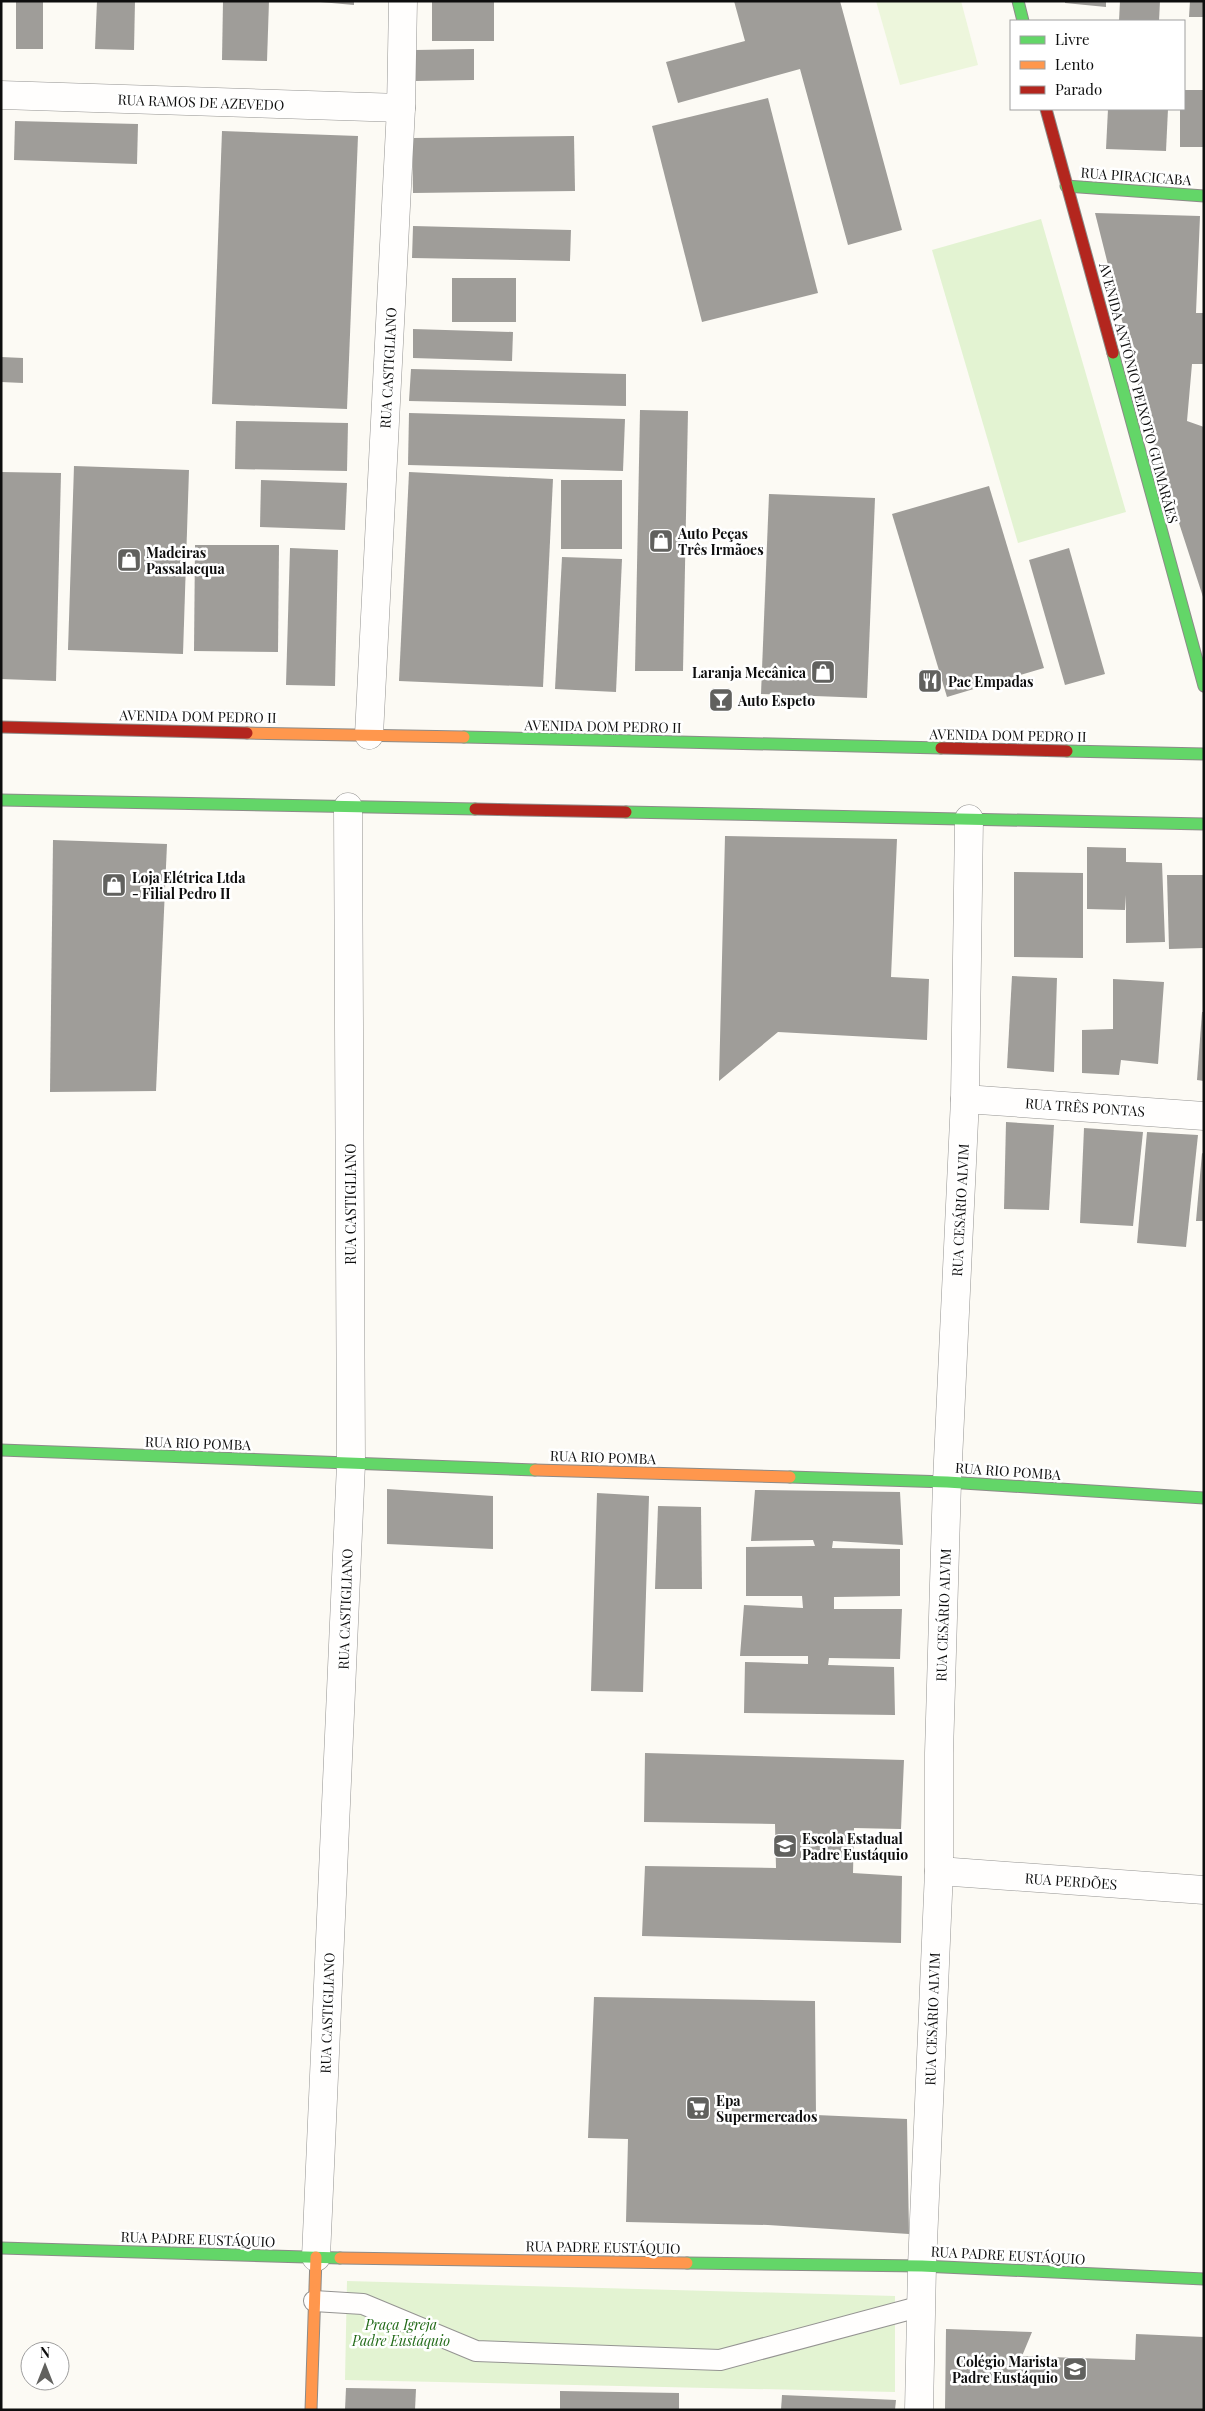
<svg xmlns="http://www.w3.org/2000/svg" width="1205" height="2411" font-family="'Playfair Display',serif">
  <style>
    .green { fill: #e3f3d2 }
    .pitch { fill: #edf6dc }
    .building { fill: #9f9d99 }
    .lines { fill: none; stroke-linecap: round; stroke-linejoin: round }
    .lane-casing { stroke: #959492; stroke-width: 22 }
    .street-casing { stroke: #959492; stroke-width: 29 }
    .fast-casing { stroke: #8c8b88; stroke-width: 13 }
    .slow-casing { stroke: #8c8b88; stroke-width: 13 }
    .jam-casing { stroke: #8c8b88; stroke-width: 13 }
    .lane { stroke: #fffefd; stroke-width: 20 }
    .street { stroke: #fffefd; stroke-width: 28 }
    .fast { stroke: #63d668; stroke-width: 11 }
    .slow { stroke: #ff974d; stroke-width: 11 }
    .jam { stroke: #b3261e; stroke-width: 11 }
    .labels { text-anchor: middle; dominant-baseline: central; stroke-width: 5; stroke-linejoin: round; paint-order: stroke }
    .street-label { font-size: 14px; fill: #0e0e0e; stroke: #fff }
    .poi-label { font-size: 14px; font-weight: bold; fill: #0e0e0e; stroke: #fff; text-anchor: start }
    .park-label { font-size: 14px; font-style: italic; fill: #236b19; stroke: #fff }
  </style>
  <rect width="100%" height="100%" fill="#fcfaf4"/>
  <g class="green">
    <polygon points="1041,219 1126,512 1018,543 932,250"/>
    <polygon points="347,2281 895,2296 895,2392 345,2380"/>
  </g>
  <polygon class="pitch" points="876,1 961,1 978,65 900,85"/>
  <g class="building">
    <rect x="16" y="1" width="27" height="48"/>
    <polygon points="97,1 135,1 134,50 95,49"/>
    <polygon points="223,1 269,1 267,61 222,60"/>
    <polygon points="309,1 354,1 354,5"/>
    <polygon points="734,1 840,1 902,230 848,245 800,69 678,103 666,62 745,41"/>
    <polygon points="1065,1 1106,1 1106,7 1065,3"/>
    <polygon points="1120,1 1160,1 1159,21 1119,21"/>
    <polygon points="1190,1 1204,1 1204,17 1189,17"/>
    <rect x="432" y="2" width="62" height="39"/>
    <polygon points="474,49 474,80 415,81 415,50"/>
    <polygon points="1184,90 1204,90 1204,147 1180,147 1180,109 1184,109"/>
    <polygon points="768,98 818,293 702,322 652,126"/>
    <polygon points="1108,109 1168,109 1166,151 1106,149"/>
    <polygon points="15,121 138,124 137,164 14,160"/>
    <polygon points="222,131 358,136 347,409 212,404"/>
    <polygon points="574,136 575,191 413,193 412,138"/>
    <polygon points="1095,213 1200,216 1196,313 1204,313 1204,364 1192,364 1187,421 1204,427 1204,600 1152,440"/>
    <polygon points="413,226 571,230 570,261 412,258"/>
    <rect x="452" y="278" width="64" height="44"/>
    <polygon points="413,329 513,332 512,361 413,358"/>
    <polygon points="1,357 23,358 23,383 1,382"/>
    <polygon points="411,369 626,374 626,406 409,401"/>
    <polygon points="640,410 688,411 683,671 635,671"/>
    <polygon points="409,413 625,419 623,471 408,465"/>
    <polygon points="236,421 348,423 347,471 235,469"/>
    <polygon points="74,466 189,470 183,654 68,650"/>
    <polygon points="1,472 61,473 56,681 1,679"/>
    <polygon points="409,472 553,479 543,687 399,681"/>
    <polygon points="261,480 347,483 345,530 260,527"/>
    <rect x="561" y="480" width="61" height="69"/>
    <polygon points="989,486 1044,668 947,697 892,514"/>
    <polygon points="769,494 875,498 867,698 761,694"/>
    <polygon points="195,545 279,545 278,652 194,651"/>
    <polygon points="290,548 338,550 335,686 286,685"/>
    <polygon points="1069,548 1105,674 1065,685 1029,560"/>
    <polygon points="562,557 622,559 616,692 555,689"/>
    <polygon points="725,836 897,839 891,977 929,979 927,1040 778,1032 719,1081"/>
    <polygon points="53,840 167,844 156,1091 50,1092"/>
    <polygon points="1087,847 1126,848 1126,862 1162,863 1165,942 1126,943 1126,895 1125,910 1087,909"/>
    <polygon points="1014,872 1083,873 1083,958 1014,957"/>
    <polygon points="1167,875 1204,875 1204,948 1169,949"/>
    <polygon points="1012,976 1057,978 1054,1072 1007,1068"/>
    <polygon points="1113,979 1164,982 1158,1064 1121,1060 1119,1075 1082,1073 1082,1030 1113,1029"/>
    <polygon points="1202,1012 1204,1012 1204,1081 1197,1080"/>
    <polygon points="1006,1122 1054,1125 1049,1210 1004,1209"/>
    <polygon points="1084,1128 1143,1132 1133,1226 1080,1223"/>
    <polygon points="1147,1132 1198,1135 1186,1247 1137,1243"/>
    <polygon points="1202,1153 1204,1154 1204,1221 1196,1221"/>
    <polygon points="387,1489 493,1496 493,1549 387,1544"/>
    <polygon points="755,1490 900,1492 903,1545 833,1541 832,1548 900,1549 900,1596 834,1597 834,1609 902,1609 900,1659 829,1658 828,1665 894,1667 895,1715 744,1713 745,1662 808,1664 808,1656 740,1656 744,1605 803,1608 802,1596 746,1596 746,1547 815,1546 813,1540 751,1541"/>
    <polygon points="597,1493 649,1496 643,1692 591,1691"/>
    <polygon points="658,1506 701,1507 702,1589 655,1589"/>
    <polygon points="645,1753 904,1760 901,1829 854,1828 853,1873 902,1876 901,1943 642,1936 645,1866 776,1868 775,1824 644,1822"/>
    <polygon points="594,1997 815,2001 816,2115 907,2119 909,2234 768,2225 626,2222 628,2139 588,2138"/>
    <polygon points="946,2329 1032,2332 1022,2356 1135,2360 1136,2334 1204,2337 1204,2410 945,2410"/>
    <polygon points="346,2388 416,2389 415,2410 345,2410"/>
    <polygon points="560,2391 679,2393 679,2410 560,2410"/>
    <polygon points="782,2395 896,2400 895,2410 781,2410"/>
  </g>
  <g class="lines">
    <defs>
      <polyline id="lane" points="314,2301 363,2304 476,2351 720,2360 922,2306"/>
      <g id="street">
        <polyline points="1,95 401,108"/>
        <polyline points="369,735 401,108 403,1"/>
        <polyline points="965,1099 1204,1116"/>
        <polyline points="939,1871 1204,1890"/>
        <polyline points="316,2257 351,1464 348,807"/>
        <polyline points="919,2410 922,2266 939,1871 939,1753 947,1482 965,1099 969,819"/>
      </g>
      <g id="fast">
        <polyline points="1018,1 1023,21"/>
        <polyline points="1066,186 1204,196"/>
        <polyline points="1113,353 1204,686"/>
        <polyline points="464,737 941,748"/>
        <polyline points="1067,751 1204,754"/>
        <polyline points="1,800 475,809"/>
        <polyline points="626,812 1204,824"/>
        <polyline points="1,1450 535,1470"/>
        <polyline points="790,1477 947,1482 1204,1498"/>
        <polyline points="1,2248 340,2258"/>
        <polyline points="687,2263 922,2266 1204,2279"/>
      </g>
      <g id="slow">
        <polyline points="247,733 464,737"/>
        <polyline points="535,1470 790,1477"/>
        <polyline points="340,2258 687,2263"/>
        <polyline points="311,2410 316,2257"/>
      </g>
      <g id="jam">
        <polyline points="1046,109 1113,353"/>
        <polyline points="1,727 247,733"/>
        <polyline points="941,748 1067,751"/>
        <polyline points="475,809 626,812"/>
      </g>
    </defs>
    <use href="#lane" class="lane-casing"/>
    <use href="#street" class="street-casing"/>
    <use href="#fast" class="fast-casing"/>
    <use href="#slow" class="slow-casing"/>
    <use href="#jam" class="jam-casing"/>
    <use href="#lane" class="lane"/>
    <use href="#street" class="street"/>
    <use href="#fast" class="fast"/>
    <use href="#slow" class="slow"/>
    <use href="#jam" class="jam"/>
  </g>
  <defs>
    <symbol id="shop-square" viewBox="-11 -11 22 22"><rect x="-9" y="-9" width="18" height="18" rx="4" fill="#61615e" stroke="#fff"/><path d="M-5-2.5h2.3a2.7 3.5 0 0 1 5.4 0H5L5.5 6h-11ZM-1.5-2.5h3a1.5 2.3 0 0 0-3 0Z" fill="#fff"/></symbol>
    <symbol id="restaurant-square" viewBox="-11 -11 22 22"><rect x="-9" y="-9" width="18" height="18" rx="4" fill="#61615e" stroke="#fff"/><path d="M-5-6h1v4h1v-4h1v4h1v-4h1v5L-1.5 .5V6h-2V.5L-5-1ZM5-6V6H3V1.5H1.5Q1.5-4 5-6Z" fill="#fff"/></symbol>
    <symbol id="bar-square" viewBox="-11 -11 22 22"><rect x="-9" y="-9" width="18" height="18" rx="4" fill="#61615e" stroke="#fff"/><path d="M-6-5H6L.8 .8V4.5H3.5V6h-7V4.5H-.8V.8Z" fill="#fff"/></symbol>
    <symbol id="school-square" viewBox="-11 -11 22 22"><rect x="-9" y="-9" width="18" height="18" rx="4" fill="#61615e" stroke="#fff"/><path d="M0-5L7-2L0 1L-7-2ZM-4 1L0 2.5L4 1V4Q0 6-4 4Z" fill="#fff"/></symbol>
    <symbol id="supermarket-square" viewBox="-11 -11 22 22"><rect x="-9" y="-9" width="18" height="18" rx="4" fill="#61615e" stroke="#fff"/><path d="M-6-5.5h2.5l.6 2H6L4.5 2H-2.5L-4.4-4H-6ZM-1.5 3.2a1.3 1.3 0 1 0 .1 0ZM3 3.2a1.3 1.3 0 1 0 .1 0Z" fill="#fff"/></symbol>
    <symbol id="university-square" viewBox="-11 -11 22 22"><rect x="-9" y="-9" width="18" height="18" rx="4" fill="#61615e" stroke="#fff"/><path d="M0-5L7-2L0 1L-7-2ZM-4 1L0 2.5L4 1V4Q0 6-4 4Z" fill="#fff"/></symbol>
  </defs>
  <g fill-rule="evenodd">
    <use href="#shop-square" x="647" y="527" width="28" height="28"/>
    <use href="#shop-square" x="115" y="546" width="28" height="28"/>
    <use href="#shop-square" x="809" y="658" width="28" height="28"/>
    <use href="#restaurant-square" x="916" y="667" width="28" height="28"/>
    <use href="#bar-square" x="707" y="686" width="28" height="28"/>
    <use href="#shop-square" x="100" y="871" width="28" height="28"/>
    <use href="#school-square" x="771" y="1832" width="28" height="28"/>
    <use href="#supermarket-square" x="684" y="2094" width="28" height="28"/>
    <use href="#university-square" x="1061" y="2355" width="28" height="28"/>
  </g>
  <g class="labels">
    <g class="street-label">
      <text transform="translate(201 102) rotate(2)">RUA RAMOS DE AZEVEDO</text>
      <text transform="translate(1136 176) rotate(4)">RUA PIRACICABA</text>
      <text transform="translate(388 368) rotate(-87)">RUA CASTIGLIANO</text>
      <text transform="translate(1139 393) rotate(75)">AVENIDA ANTÔNIO PEIXOTO GUIMARÃES</text>
      <text transform="translate(198 716) rotate(1)">AVENIDA DOM PEDRO II</text>
      <text transform="translate(603 726) rotate(1)">AVENIDA DOM PEDRO II</text>
      <text transform="translate(1008 735) rotate(1)">AVENIDA DOM PEDRO II</text>
      <text transform="translate(1085 1107) rotate(4)">RUA TRÊS PONTAS</text>
      <text transform="translate(350 1204) rotate(-90)">RUA CASTIGLIANO</text>
      <text transform="translate(960 1210) rotate(-87)">RUA CESÁRIO ALVIM</text>
      <text transform="translate(198 1443) rotate(2)">RUA RIO POMBA</text>
      <text transform="translate(603 1457) rotate(2)">RUA RIO POMBA</text>
      <text transform="translate(1008 1471) rotate(4)">RUA RIO POMBA</text>
      <text transform="translate(345 1609) rotate(-88)">RUA CASTIGLIANO</text>
      <text transform="translate(943 1615) rotate(-88)">RUA CESÁRIO ALVIM</text>
      <text transform="translate(1071 1881) rotate(4)">RUA PERDÕES</text>
      <text transform="translate(327 2013) rotate(-88)">RUA CASTIGLIANO</text>
      <text transform="translate(932 2019) rotate(-88)">RUA CESÁRIO ALVIM</text>
      <text transform="translate(198 2239) rotate(2)">RUA PADRE EUSTÁQUIO</text>
      <text transform="translate(603 2247) rotate(1)">RUA PADRE EUSTÁQUIO</text>
      <text transform="translate(1008 2255) rotate(3)">RUA PADRE EUSTÁQUIO</text>
    </g>
    <g class="poi-label">
      <text x="678" y="533">Auto Peças<tspan x="678" dy="16">Três Irmãoes</tspan></text>
      <text x="146" y="552">Madeiras<tspan x="146" dy="16">Passalacqua</tspan></text>
      <text x="806" y="672" text-anchor="end">Laranja Mecânica</text>
      <text x="948" y="681">Pac Empadas</text>
      <text x="738" y="700">Auto Espeto</text>
      <text x="132" y="877">Loja Elétrica Ltda<tspan x="132" dy="16">- Filial Pedro II</tspan></text>
      <text x="802" y="1838">Escola Estadual<tspan x="802" dy="16">Padre Eustáquio</tspan></text>
      <text x="716" y="2100">Epa<tspan x="716" dy="16">Supermercados</tspan></text>
      <text x="1058" y="2361" text-anchor="end">Colégio Marista<tspan x="1058" dy="16">Padre Eustáquio</tspan></text>
    </g>
    <g class="park-label">
      <text x="401" y="2324">Praça Igreja<tspan x="401" dy="16">Padre Eustáquio</tspan></text>
    </g>
  </g>
  <rect width="1205" height="2411" fill="none" stroke="#0e0e0e" stroke-width="5"/>
  <rect x="1010" y="20" width="175" height="90" fill="#ffffff" stroke="#9f9f9f"/>
  <rect x="1020" y="36" width="25" height="8" fill="#63d668" stroke="#9f9f9f"/>
  <text x="1055" y="45" font-size="15" fill="#0e0e0e">Livre</text>
  <rect x="1020" y="61" width="25" height="8" fill="#ff974d" stroke="#9f9f9f"/>
  <text x="1055" y="70" font-size="15" fill="#0e0e0e">Lento</text>
  <rect x="1020" y="86" width="25" height="8" fill="#b3261e" stroke="#9f9f9f"/>
  <text x="1055" y="95" font-size="15" fill="#0e0e0e">Parado</text>
  <g transform="translate(45 2366)"><circle r="24" fill="#ffffff" stroke="#9f9f9f"/>
  <path d="M0-4L9 19L0 12L-9 19Z" fill="#61615e"/>
  <text y="-8" font-size="14" font-weight="bold" text-anchor="middle" fill="#0e0e0e">N</text>
  </g>
</svg>
